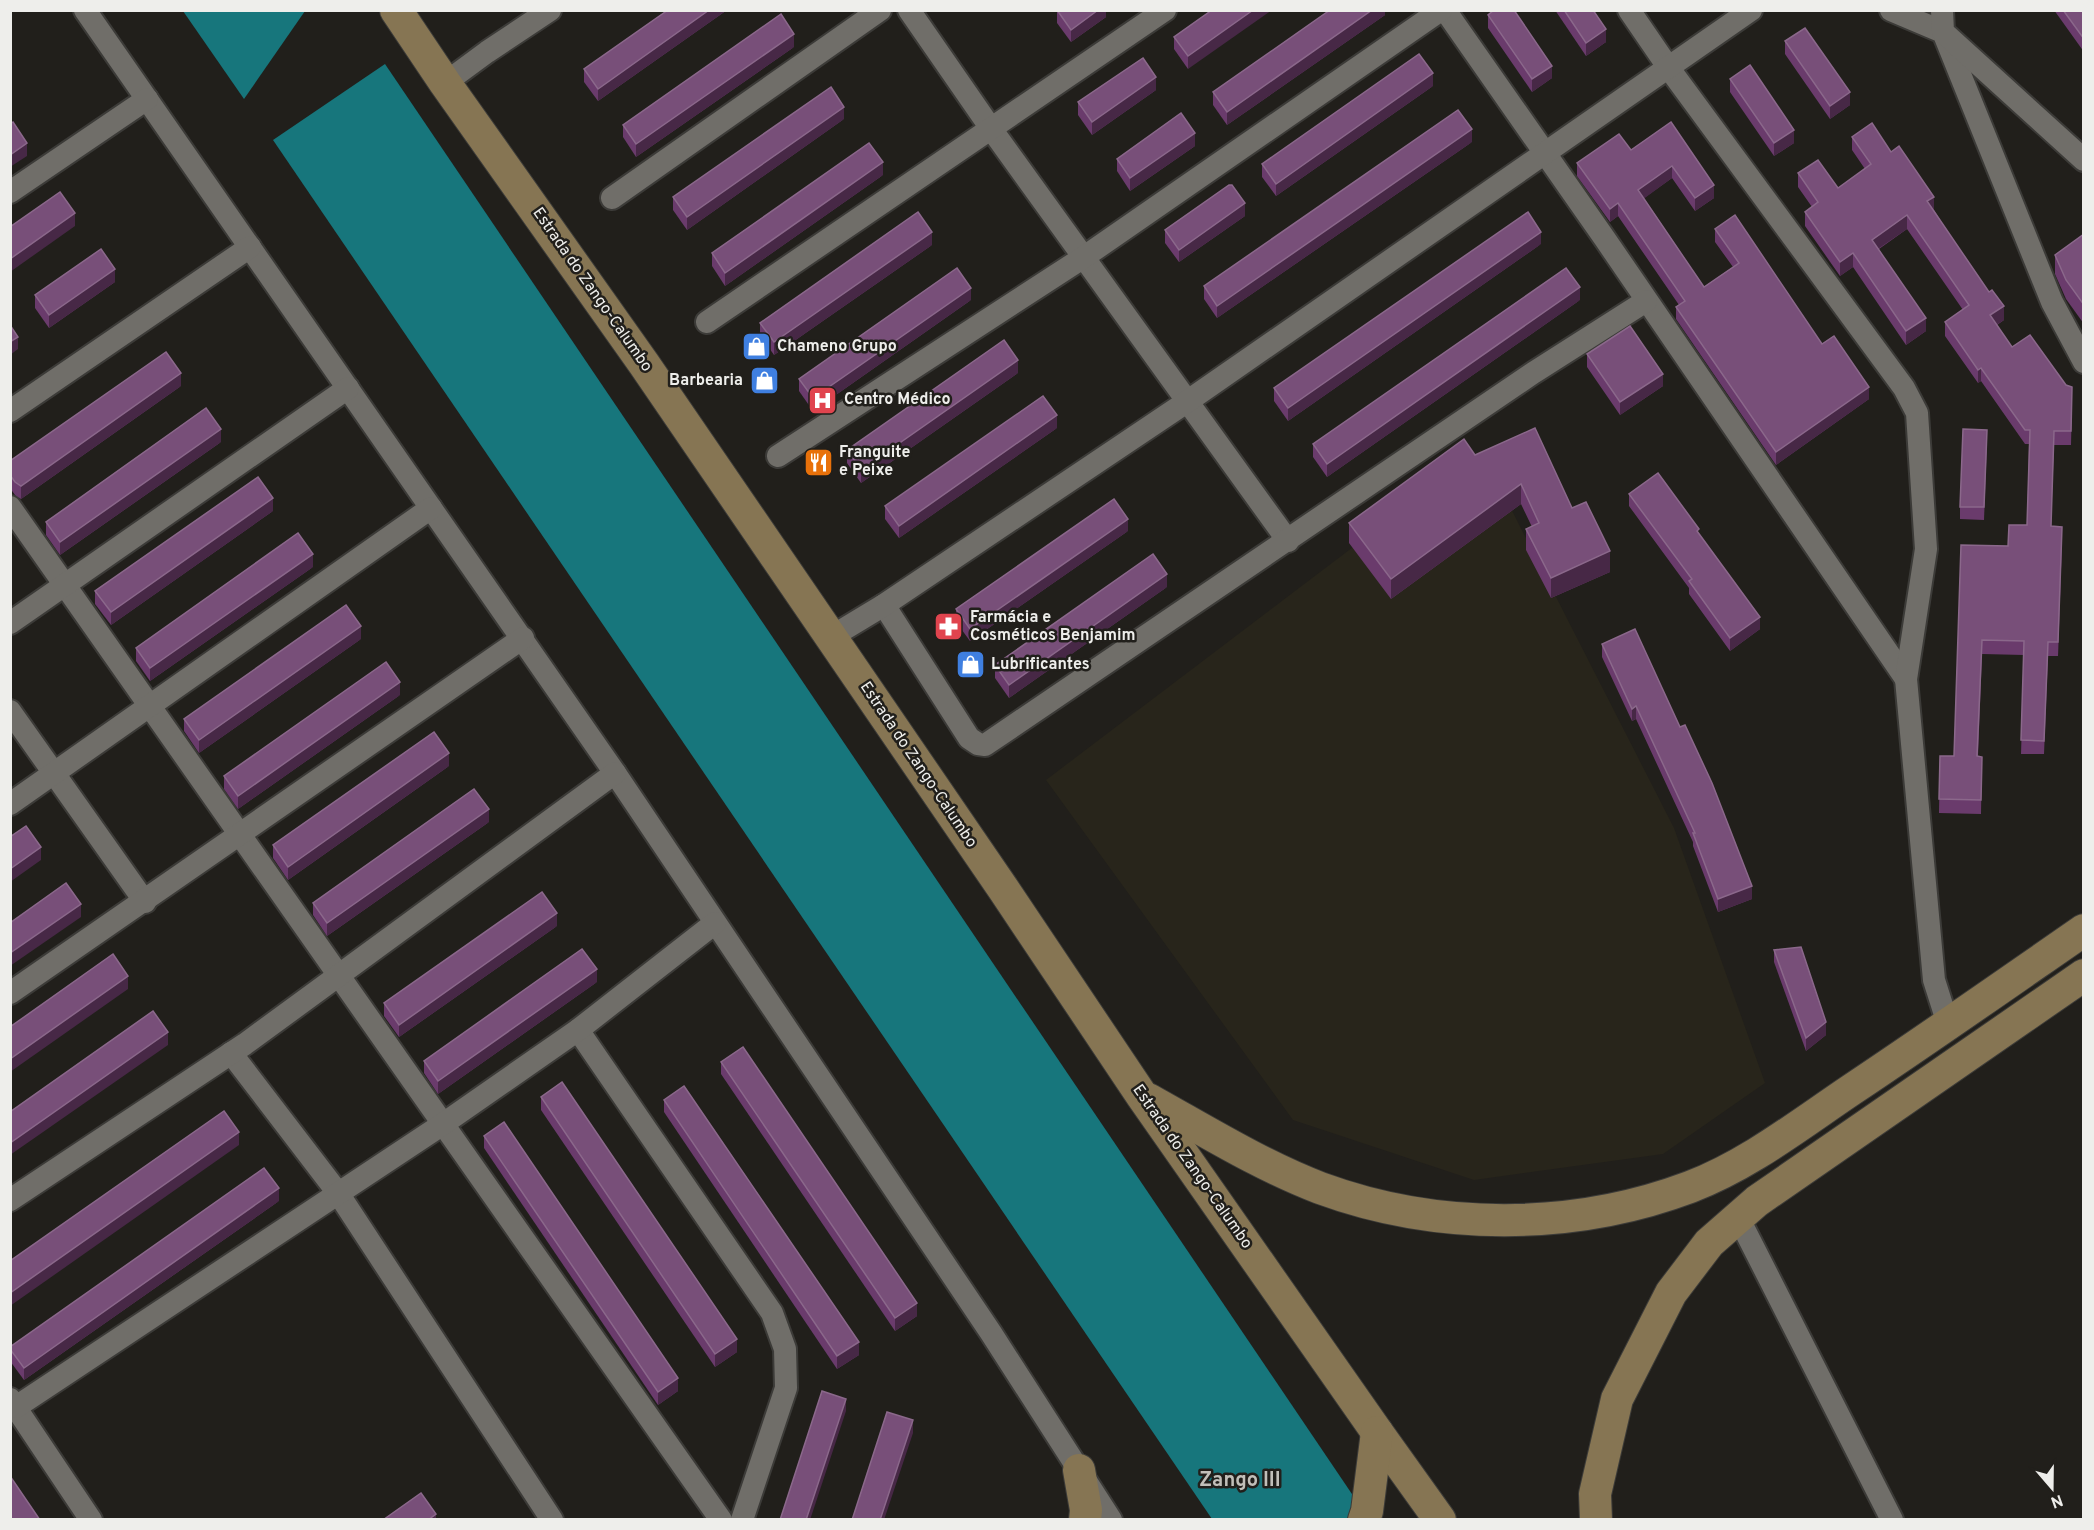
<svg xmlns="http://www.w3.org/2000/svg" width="2094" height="1530" font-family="Overpass,sans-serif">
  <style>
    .built { fill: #28251b }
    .water { fill: #17767c }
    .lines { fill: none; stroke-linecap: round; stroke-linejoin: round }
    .street-casing { stroke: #3c3b38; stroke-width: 26 }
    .secondary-casing { stroke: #3c3b38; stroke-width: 34 }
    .street { stroke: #706e69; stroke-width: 22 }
    .secondary { stroke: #867553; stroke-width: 32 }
    .wall { fill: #6a3b6c }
    .shaded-wall { fill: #472846 }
    .building { fill: #784f79; stroke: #8b688b; stroke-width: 1.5 }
    .labels { text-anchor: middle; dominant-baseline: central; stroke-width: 5; stroke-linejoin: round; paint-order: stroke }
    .street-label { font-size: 16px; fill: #eeeeeb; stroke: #211f1b }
    .poi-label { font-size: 16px; font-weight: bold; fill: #eeeeeb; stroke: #211f1b; text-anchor: start }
    .quarter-label { font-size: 20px; font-weight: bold; fill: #c1bfb9; stroke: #211f1b }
  </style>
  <rect width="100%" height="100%" fill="#211f1b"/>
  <polygon class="built" points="1481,450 1674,828 1765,1083 1663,1154 1474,1180 1293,1120 1046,780"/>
  <g class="water">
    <polygon points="183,11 305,11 244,99"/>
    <polygon points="385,64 1356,1500 1347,1519 1212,1519 273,140"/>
  </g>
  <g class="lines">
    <defs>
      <g id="street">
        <polyline points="85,10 615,773 991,1333 1111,1520"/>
        <polyline points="909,10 992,130 1288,541"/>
        <polyline points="1445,10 1605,239 1906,679"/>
        <polyline points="1629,10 1668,67 1904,388 1917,413 1926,549 1906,679 1934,980 1948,1024"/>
        <polyline points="1891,10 1943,32 2052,302 2084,362"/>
        <polyline points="1942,10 1943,32 2084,160"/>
        <polyline points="445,83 487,52 550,10"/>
        <polyline points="10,192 147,99"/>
        <polyline points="612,198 880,10"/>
        <polyline points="707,322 1165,10"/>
        <polyline points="10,411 250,247"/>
        <polyline points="778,456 1084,257 1441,10"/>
        <polyline points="10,507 721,1520"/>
        <polyline points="884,605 969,738 978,744 985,745 1533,373 1646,301"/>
        <polyline points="10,623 348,388"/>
        <polyline points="831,637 884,605 1188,401 1751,10"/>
        <polyline points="10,711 145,902"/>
        <polyline points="10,804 431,508"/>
        <polyline points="10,993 523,638"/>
        <polyline points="578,1030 772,1313 785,1349 786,1388 742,1520"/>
        <polyline points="231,1053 338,1193 552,1520"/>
        <polyline points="10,1200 245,1044 615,773"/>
        <polyline points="1738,1217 1892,1520"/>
        <polyline points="10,1399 91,1520"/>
        <polyline points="16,1407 443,1124 578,1030 715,923"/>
      </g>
      <g id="secondary">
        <polyline points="396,10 445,83 644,364 1004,890 1142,1096 1377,1432 1440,1520"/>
        <path d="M1148 1099C1204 1130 1260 1165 1320 1188 1437 1231 1573 1231 1690 1187 1748 1165 1799 1125 1851 1090 1929 1038 2006 984 2084 930"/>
        <polyline points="1079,1470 1086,1510 1085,1520"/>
        <polyline points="1364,1520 1367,1511 1377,1432"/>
        <polyline points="1596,1520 1595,1494 1617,1399 1671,1293 1709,1243 1757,1201 2084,975"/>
      </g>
    </defs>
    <use href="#street" class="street-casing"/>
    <use href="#secondary" class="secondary-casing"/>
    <use href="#street" class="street"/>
    <use href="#secondary" class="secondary"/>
  </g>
  <g class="wall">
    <polygon points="668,10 727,10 598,101 584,82 584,69"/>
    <polygon points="1057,10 1106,10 1106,17 1071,42 1057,23"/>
    <polygon points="1212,10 1188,69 1174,49 1174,37"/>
    <polygon points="1385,10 1385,15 1227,125 1213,105 1213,92"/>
    <polygon points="1555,10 1593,10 1606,42 1586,56"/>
    <polygon points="2054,10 2084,10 2084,52"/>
    <polygon points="1488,15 1552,78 1532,92 1488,28"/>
    <polygon points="1785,41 1850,105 1830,119 1785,54"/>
    <polygon points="794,47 636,157 623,137 623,125"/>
    <polygon points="1730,79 1794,143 1774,156 1730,92"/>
    <polygon points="1433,86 1276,196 1262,177 1262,164"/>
    <polygon points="1156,90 1092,135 1078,115 1078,102"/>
    <polygon points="844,119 687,230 673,210 673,197"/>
    <polygon points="1671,122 1714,198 1695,211 1672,178 1644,198 1704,287 1733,267 1715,242 1715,229 1822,344 1869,399 1776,465 1676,319 1676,307 1679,305 1618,216 1610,222 1577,176 1577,163 1631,150"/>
    <polygon points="1852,137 1934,210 2004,320 1997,325 2012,347 2072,401 2071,445 2054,445 2051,526 2062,541 2058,656 2048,656 2044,754 2021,754 2024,655 1982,654 1978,756 1982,757 1981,814 1939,813 1940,756 1954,756 1961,545 2008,546 2027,525 2029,444 2025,444 1981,381 1978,383 1945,336 1945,322 1963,310 1907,229 1879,249 1926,331 1906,345 1853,267 1840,276 1805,226 1805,212 1812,207 1798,187 1798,173 1838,188 1865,169 1852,150"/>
    <polygon points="1472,142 1217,318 1204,299 1204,286"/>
    <polygon points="1195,146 1130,191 1117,171 1117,159"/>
    <polygon points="883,175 725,286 712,266 712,253"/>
    <polygon points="1245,216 1179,262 1165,243 1165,230"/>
    <polygon points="2084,234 2084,324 2066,299 2055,274 2055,255"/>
    <polygon points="1541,244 1288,421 1274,401 1274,388"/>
    <polygon points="932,245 774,355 760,335 760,323"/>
    <polygon points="115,282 49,328 35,308 35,295"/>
    <polygon points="971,300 813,411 799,391 799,379"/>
    <polygon points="1580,300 1327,477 1313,457 1313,444"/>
    <polygon points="1587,354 1663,386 1620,415 1587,367"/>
    <polygon points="1018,373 861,483 847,463 847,450"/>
    <polygon points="181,386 21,499 15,495 10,488 10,461"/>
    <polygon points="1057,428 899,538 885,519 885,506"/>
    <polygon points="221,442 60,555 46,535 46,522"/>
    <polygon points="1987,442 1984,520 1960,519 1960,507"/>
    <polygon points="1475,455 1572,508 1610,572 1551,598 1526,550 1526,529 1532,527 1521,504 1391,599 1349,543 1349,523"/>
    <polygon points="1629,494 1699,535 1760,629 1730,651 1689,594 1689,588 1629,506"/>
    <polygon points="273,511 111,625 95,604 95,591"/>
    <polygon points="1128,531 970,641 956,622 956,609"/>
    <polygon points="313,567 150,681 136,661 136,648"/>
    <polygon points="1167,587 1009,698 995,678 995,665"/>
    <polygon points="361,639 199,753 184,731 184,719"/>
    <polygon points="1602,644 1752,899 1718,912 1693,846 1693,842 1636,719 1632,721 1602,657"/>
    <polygon points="400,695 238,809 224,789 224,776"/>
    <polygon points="449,766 288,880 273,858 273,845"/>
    <polygon points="489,822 327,936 313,915 313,903"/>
    <polygon points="557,926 399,1037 384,1016 384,1003"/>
    <polygon points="1774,950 1826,1035 1806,1051 1774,962"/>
    <polygon points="597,982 438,1094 424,1073 424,1061"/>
    <polygon points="721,1062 917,1316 895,1331 721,1074"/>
    <polygon points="541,1097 737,1352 715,1367 541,1110"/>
    <polygon points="664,1100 859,1355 837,1369 664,1112"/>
    <polygon points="484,1136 678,1391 658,1405 484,1148"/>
    <polygon points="279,1201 24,1380 10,1361 10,1347"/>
  </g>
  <g class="shaded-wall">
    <polygon points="709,10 727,10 598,101 598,89"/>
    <polygon points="1098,10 1106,10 1106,17 1071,42 1071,30"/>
    <polygon points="1253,10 1272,10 1188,69 1188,56"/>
    <polygon points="1372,10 1385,10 1385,15 1227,125 1227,112"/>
    <polygon points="1606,29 1606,42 1586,56 1586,43"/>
    <polygon points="794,34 794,47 636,157 636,144"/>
    <polygon points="1552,66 1552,78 1532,92 1532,79"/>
    <polygon points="1433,73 1433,86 1276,196 1276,184"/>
    <polygon points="1156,77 1156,90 1092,135 1092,122"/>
    <polygon points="1850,92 1850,105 1830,119 1830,106"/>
    <polygon points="844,107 844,119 687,230 687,217"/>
    <polygon points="1472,129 1472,142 1217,318 1217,306"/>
    <polygon points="1794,130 1794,143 1774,156 1774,143"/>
    <polygon points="1195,133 1195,146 1130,191 1130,178"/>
    <polygon points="27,143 27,156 10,167 10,155"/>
    <polygon points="883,162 883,175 725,286 725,273"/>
    <polygon points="1672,166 1672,178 1638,203 1638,190"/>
    <polygon points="1714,185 1714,198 1695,211 1695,198"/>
    <polygon points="1934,197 1934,210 1927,215 1927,201"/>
    <polygon points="1245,203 1245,216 1179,262 1179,250"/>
    <polygon points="1618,203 1618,216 1610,222 1610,209"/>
    <polygon points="75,213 75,226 10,272 10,259"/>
    <polygon points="1907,215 1907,229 1872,253 1872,240"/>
    <polygon points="932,232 932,245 774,355 774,342"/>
    <polygon points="1541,232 1541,244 1288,421 1288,408"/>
    <polygon points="1853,253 1853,267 1840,276 1840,262"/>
    <polygon points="115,269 115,282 49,328 49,315"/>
    <polygon points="1580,287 1580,300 1327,477 1327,464"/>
    <polygon points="971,288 971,300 813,411 813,398"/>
    <polygon points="2004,306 2004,320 1990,329 1990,315"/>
    <polygon points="1926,318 1926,331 1906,345 1906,331"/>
    <polygon points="18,337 18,349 10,355 10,342"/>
    <polygon points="1018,360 1018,373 861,483 861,470"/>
    <polygon points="1981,368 1981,381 1978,383 1978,370"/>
    <polygon points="181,373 181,386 21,499 21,486"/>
    <polygon points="1663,374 1663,386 1620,415 1620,402"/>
    <polygon points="1869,387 1869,399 1776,465 1776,452"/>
    <polygon points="1057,415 1057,428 899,538 899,526"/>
    <polygon points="221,429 221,442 60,555 60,542"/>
    <polygon points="1521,484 1521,504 1391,599 1391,579"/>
    <polygon points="273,498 273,511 111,625 111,612"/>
    <polygon points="1128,519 1128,531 970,641 970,629"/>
    <polygon points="2062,527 2062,541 2058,656 2058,642"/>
    <polygon points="1610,551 1610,572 1551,598 1551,578"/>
    <polygon points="313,554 313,567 150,681 150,668"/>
    <polygon points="1167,574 1167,587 1009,698 1009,685"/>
    <polygon points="1760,617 1760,629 1730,651 1730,638"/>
    <polygon points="361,626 361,639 199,753 199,740"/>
    <polygon points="400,682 400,695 238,809 238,796"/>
    <polygon points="1636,706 1636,719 1632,721 1632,709"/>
    <polygon points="449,753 449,766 288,880 288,867"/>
    <polygon points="489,809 489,822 327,936 327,923"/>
    <polygon points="41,847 41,860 10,882 10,869"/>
    <polygon points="1752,886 1752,899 1718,912 1718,899"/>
    <polygon points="81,904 81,917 10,966 10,953"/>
    <polygon points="557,913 557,926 399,1037 399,1025"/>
    <polygon points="597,969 597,982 438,1094 438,1081"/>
    <polygon points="128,976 128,989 10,1072 10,1059"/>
    <polygon points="1826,1022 1826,1035 1806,1051 1806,1038"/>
    <polygon points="168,1032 168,1045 10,1155 10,1143"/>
    <polygon points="239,1132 239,1145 10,1306 10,1293"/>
    <polygon points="279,1188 279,1201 24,1380 24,1368"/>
    <polygon points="917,1303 917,1316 895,1331 895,1318"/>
    <polygon points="737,1339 737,1352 715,1367 715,1354"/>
    <polygon points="859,1342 859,1355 837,1369 837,1356"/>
    <polygon points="678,1378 678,1391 658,1405 658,1392"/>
    <polygon points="846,1399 846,1411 810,1520 806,1520"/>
    <polygon points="913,1420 913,1433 884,1520 880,1520"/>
    <polygon points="436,1514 436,1520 428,1520"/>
  </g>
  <g class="building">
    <polygon points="668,10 709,10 598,89 584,69"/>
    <polygon points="1057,10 1098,10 1071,30"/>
    <polygon points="1212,10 1253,10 1188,56 1174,37"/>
    <polygon points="1330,10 1372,10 1227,112 1213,92"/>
    <polygon points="1494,10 1514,10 1552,66 1532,79 1488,15"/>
    <polygon points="1564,10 1593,10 1606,29 1586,43"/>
    <polygon points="2063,10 2084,10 2084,39"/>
    <polygon points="781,14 794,34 636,144 623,125"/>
    <polygon points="1805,28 1850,92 1830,106 1785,41"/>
    <polygon points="1419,54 1433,73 1276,184 1262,164"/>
    <polygon points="1143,58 1156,77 1092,122 1078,102"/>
    <polygon points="1750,65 1794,130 1774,143 1730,79"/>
    <polygon points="831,87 844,107 687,217 673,197"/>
    <polygon points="1458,110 1472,129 1217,306 1204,286"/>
    <polygon points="1181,113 1195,133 1130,178 1117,159"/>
    <polygon points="13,122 27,143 10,155 10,124"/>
    <polygon points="1671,122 1714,185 1695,198 1672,166 1638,190 1704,287 1739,263 1715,229 1735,215 1822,344 1834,336 1869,387 1776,452 1676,307 1685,301 1618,203 1610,209 1577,163 1619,134 1631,150"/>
    <polygon points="1872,123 1891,152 1899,146 1934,197 1927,201 1989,292 1992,290 2004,306 1990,315 2012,347 2030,335 2066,385 2072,387 2071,431 2054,431 2051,526 2062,527 2058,642 2048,642 2044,741 2021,740 2024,641 1982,640 1977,756 1982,757 1981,800 1939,799 1940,756 1954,756 1961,545 2008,546 2009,525 2027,525 2030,430 2025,430 1981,368 1978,370 1945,322 1969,305 1907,215 1872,240 1926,318 1906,331 1853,253 1840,262 1805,212 1818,202 1798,173 1818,160 1838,188 1871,164 1852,137"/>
    <polygon points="869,143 883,162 725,273 712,253"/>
    <polygon points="1229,185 1232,185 1245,203 1179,250 1165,230"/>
    <polygon points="60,192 75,213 10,259 10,227"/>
    <polygon points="918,212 932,232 774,342 760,323"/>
    <polygon points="1528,212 1541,232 1288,408 1274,388"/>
    <polygon points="2084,234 2084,305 2066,280 2055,255"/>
    <polygon points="101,249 115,269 49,315 35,295"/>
    <polygon points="957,268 971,288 813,398 799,379"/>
    <polygon points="1566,268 1580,287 1327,464 1313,444"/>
    <polygon points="10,325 18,337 10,342"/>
    <polygon points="1630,326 1663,374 1620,402 1587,354"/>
    <polygon points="1004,340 1018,360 861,470 847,450"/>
    <polygon points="166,352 181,373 21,486 15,482 10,475 10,461"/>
    <polygon points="1043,396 1057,415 899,526 885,506"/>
    <polygon points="206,408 221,429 60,542 46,522"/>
    <polygon points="1535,428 1572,508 1586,502 1610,551 1551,578 1526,529 1539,523 1521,484 1391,579 1349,523 1464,439 1475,455"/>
    <polygon points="1963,429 1987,430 1984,507 1960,507"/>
    <polygon points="1658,473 1699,529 1697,531 1760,617 1730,638 1689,581 1692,579 1629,494"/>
    <polygon points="258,477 273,498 111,612 95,591"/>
    <polygon points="1114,499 1128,519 970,629 956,609"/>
    <polygon points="298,533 313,554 150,668 136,648"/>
    <polygon points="1153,554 1167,574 1009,685 995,665"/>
    <polygon points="346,605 361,626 199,740 184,719"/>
    <polygon points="1635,629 1680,727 1685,725 1712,783 1752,886 1718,899 1693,833 1695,833 1636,706 1632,709 1602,644"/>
    <polygon points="386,662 400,682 238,796 224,776"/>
    <polygon points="434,732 449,753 288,867 273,845"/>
    <polygon points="474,789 489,809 327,923 313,903"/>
    <polygon points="26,826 41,847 10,869 10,837"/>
    <polygon points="66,883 81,904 10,953 10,923"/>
    <polygon points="542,892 557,913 399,1025 384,1003"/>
    <polygon points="1801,947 1826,1022 1806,1038 1774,950"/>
    <polygon points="582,949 597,969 438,1081 424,1061"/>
    <polygon points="113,954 128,976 10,1059 10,1027"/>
    <polygon points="153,1011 168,1032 10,1143 10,1112"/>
    <polygon points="743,1047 917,1303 895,1318 721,1062"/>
    <polygon points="562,1082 737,1339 715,1354 541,1097"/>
    <polygon points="684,1086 859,1342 837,1356 664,1100"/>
    <polygon points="224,1111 239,1132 10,1293 10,1261"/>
    <polygon points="504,1122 678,1378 658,1392 484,1136"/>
    <polygon points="264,1168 279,1188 24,1368 10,1349 10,1347"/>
    <polygon points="822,1391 846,1399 806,1520 780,1520"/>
    <polygon points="887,1412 913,1420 880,1520 852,1520"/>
    <polygon points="10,1476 40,1520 10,1520"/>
    <polygon points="421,1493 436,1514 428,1520 383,1520"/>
  </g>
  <defs>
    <symbol id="shop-square" viewBox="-11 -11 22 22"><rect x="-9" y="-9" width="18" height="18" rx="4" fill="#3f7fe0" stroke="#211f1b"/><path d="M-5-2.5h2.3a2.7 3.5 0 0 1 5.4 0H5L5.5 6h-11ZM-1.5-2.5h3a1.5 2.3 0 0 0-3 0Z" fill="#fff"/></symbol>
    <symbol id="hospital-square" viewBox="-11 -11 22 22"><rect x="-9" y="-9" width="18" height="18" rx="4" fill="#e0444e" stroke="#211f1b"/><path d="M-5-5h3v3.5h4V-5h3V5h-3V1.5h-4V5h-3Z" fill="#fff"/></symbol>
    <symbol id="restaurant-square" viewBox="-11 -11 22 22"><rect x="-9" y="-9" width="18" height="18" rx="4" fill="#e8710a" stroke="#211f1b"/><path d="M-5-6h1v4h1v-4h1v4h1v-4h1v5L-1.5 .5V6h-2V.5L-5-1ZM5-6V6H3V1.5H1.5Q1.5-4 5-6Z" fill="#fff"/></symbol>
    <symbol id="pharmacy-square" viewBox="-11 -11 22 22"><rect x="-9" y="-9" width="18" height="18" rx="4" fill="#e0444e" stroke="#211f1b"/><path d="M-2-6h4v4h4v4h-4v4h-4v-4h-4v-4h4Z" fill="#fff"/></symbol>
  </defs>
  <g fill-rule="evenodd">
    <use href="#shop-square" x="740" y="330" width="33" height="33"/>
    <use href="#shop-square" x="748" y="364" width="33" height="33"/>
    <use href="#hospital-square" x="806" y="384" width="33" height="33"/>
    <use href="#restaurant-square" x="802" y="446" width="33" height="33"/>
    <use href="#pharmacy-square" x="932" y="610" width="33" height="33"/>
    <use href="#shop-square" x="954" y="648" width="33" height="33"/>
  </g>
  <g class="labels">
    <g class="street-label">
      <text transform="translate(592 290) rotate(55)">Estrada do Zango-Calumbo</text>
      <text transform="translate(918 765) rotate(56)">Estrada do Zango-Calumbo</text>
      <text transform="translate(1192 1167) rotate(55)">Estrada do Zango-Calumbo</text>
    </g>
    <g class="poi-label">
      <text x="777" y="347">Chameno Grupo</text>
      <text x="743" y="381" text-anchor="end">Barbearia</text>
      <text x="844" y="400">Centro Médico</text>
      <text x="839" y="453">Franguite<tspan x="839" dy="18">e Peixe</tspan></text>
      <text x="970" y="618">Farmácia e<tspan x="970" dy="18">Cosméticos Benjamim</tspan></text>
      <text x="991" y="665">Lubrificantes</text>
    </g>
    <g class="quarter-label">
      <text x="1240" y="1481">Zango III</text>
    </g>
  </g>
  <rect width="2094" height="1530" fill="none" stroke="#eeeeeb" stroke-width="24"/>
  <g transform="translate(2052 1488) rotate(160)" stroke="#211f1b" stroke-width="4.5" paint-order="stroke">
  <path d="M0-4.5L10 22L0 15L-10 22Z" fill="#eeeeeb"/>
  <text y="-9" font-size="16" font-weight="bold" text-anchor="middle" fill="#eeeeeb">N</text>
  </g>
</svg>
